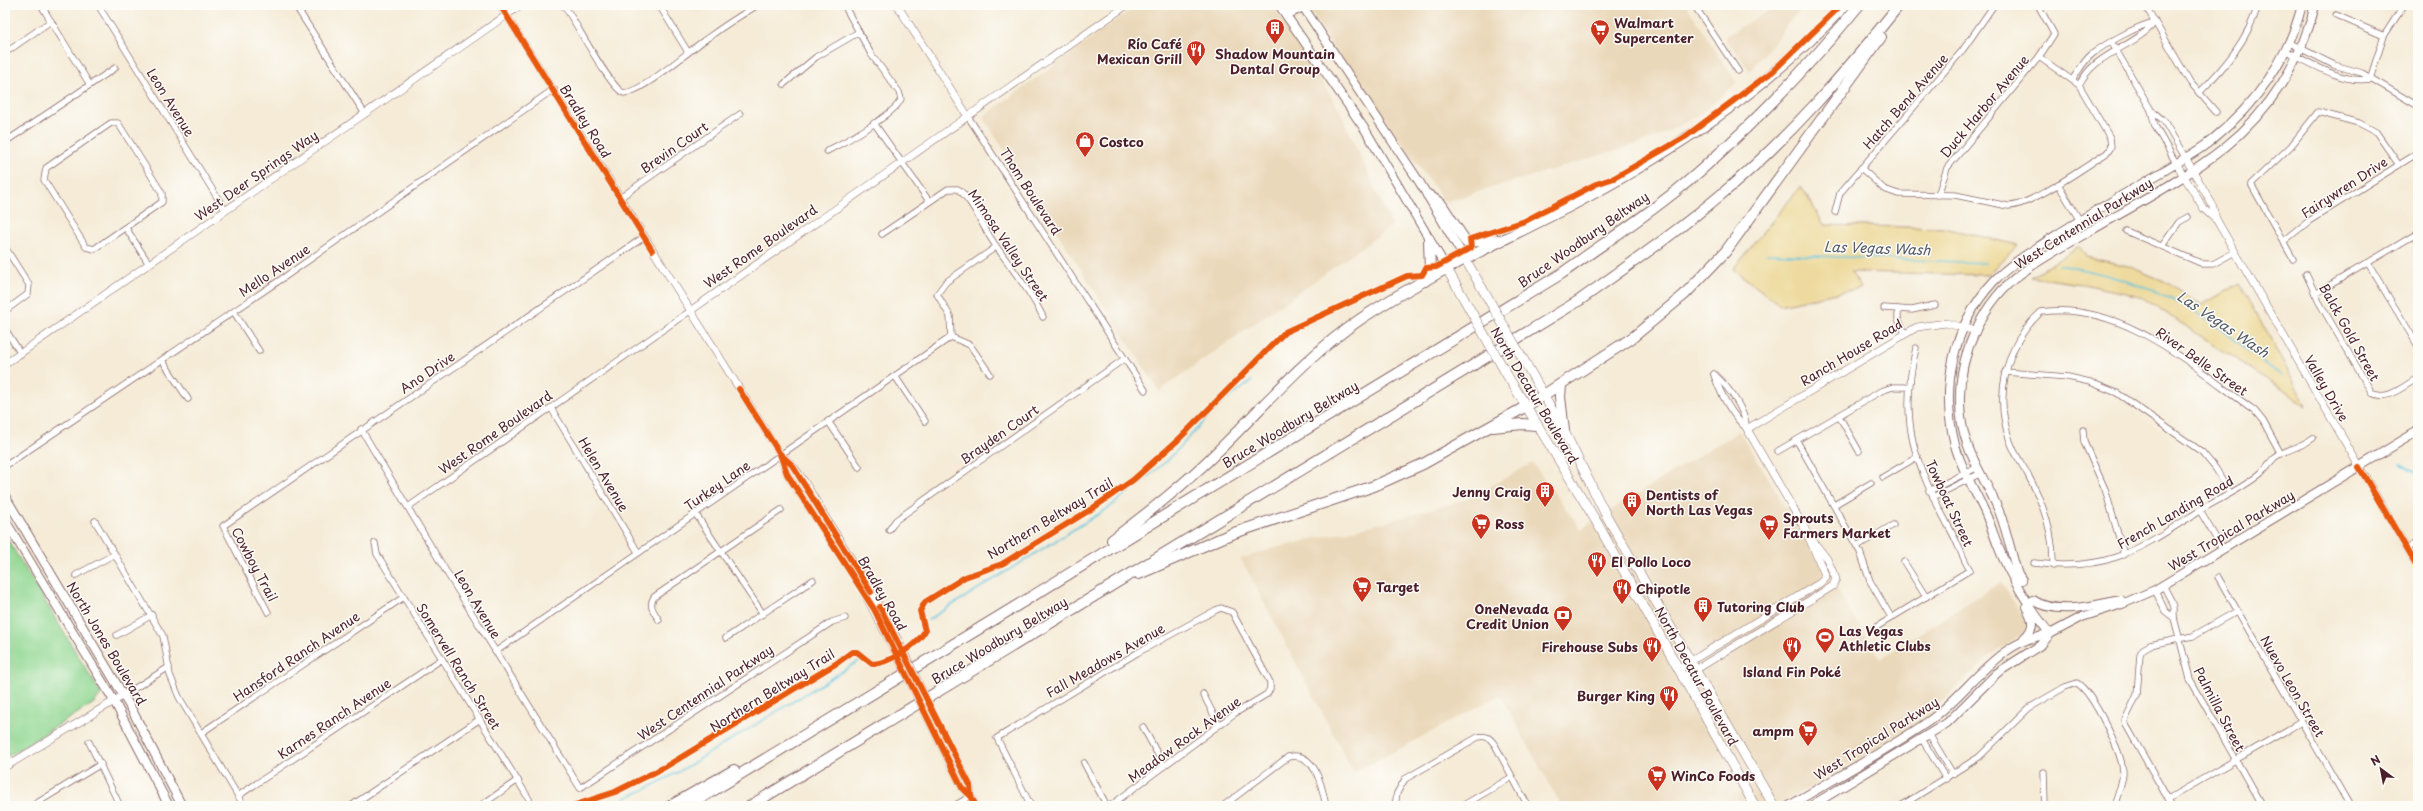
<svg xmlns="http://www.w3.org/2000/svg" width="2423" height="811" font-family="'Playpen Sans',sans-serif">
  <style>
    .built { fill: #ead8ba }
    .green { fill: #90d792; stroke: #6d7b5e }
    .sand { fill: #eeda9e; stroke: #9c7c64 }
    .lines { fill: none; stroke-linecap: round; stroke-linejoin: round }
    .stream { stroke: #61c4df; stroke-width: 1.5 }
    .minor-casing { stroke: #866667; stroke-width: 7 }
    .tertiary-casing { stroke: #866667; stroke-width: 8 }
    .secondary-casing { stroke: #866667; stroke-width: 10 }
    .primary-casing { stroke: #866667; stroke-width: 10 }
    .motorway-casing { stroke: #866667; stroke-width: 12 }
    .minor { stroke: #fff; stroke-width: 5.5 }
    .tertiary { stroke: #fff; stroke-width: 7 }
    .secondary { stroke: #fff; stroke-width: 8 }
    .primary { stroke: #fff; stroke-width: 9 }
    .motorway { stroke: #fff; stroke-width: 10 }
    .tertiary-bridge-casing { stroke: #866667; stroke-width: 8; stroke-linecap: butt }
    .primary-bridge-casing { stroke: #866667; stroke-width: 10; stroke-linecap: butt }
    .tertiary-bridge { stroke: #fff; stroke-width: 7 }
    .primary-bridge { stroke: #fff; stroke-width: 9 }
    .cycleway-casing { stroke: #fdfcf7; stroke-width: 8 }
    .cycleway { stroke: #e8590c; stroke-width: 6 }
    .labels { text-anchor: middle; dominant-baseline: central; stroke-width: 3; stroke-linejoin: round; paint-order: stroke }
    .poi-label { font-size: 13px; font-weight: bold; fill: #4a1f2b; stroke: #fdfcf7; text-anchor: start }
    .street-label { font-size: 13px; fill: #4a1f2b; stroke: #fdfcf7 }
    .water-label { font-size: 14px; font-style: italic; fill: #52596a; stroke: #fdfcf7 }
  </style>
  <rect width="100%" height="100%" fill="#fdfcf7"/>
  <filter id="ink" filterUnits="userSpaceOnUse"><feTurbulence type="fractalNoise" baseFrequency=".025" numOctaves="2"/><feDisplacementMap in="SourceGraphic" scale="8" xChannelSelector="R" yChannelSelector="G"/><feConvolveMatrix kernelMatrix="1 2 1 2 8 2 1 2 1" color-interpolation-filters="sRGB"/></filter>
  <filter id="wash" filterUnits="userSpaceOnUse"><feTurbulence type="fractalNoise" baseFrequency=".012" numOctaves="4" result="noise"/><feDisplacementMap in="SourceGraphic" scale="16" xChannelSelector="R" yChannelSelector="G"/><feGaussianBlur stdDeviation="0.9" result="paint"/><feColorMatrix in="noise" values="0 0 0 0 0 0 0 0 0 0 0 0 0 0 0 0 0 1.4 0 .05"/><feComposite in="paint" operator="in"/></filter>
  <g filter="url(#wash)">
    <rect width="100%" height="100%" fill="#f5ebd7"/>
    <g class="built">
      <polygon points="1137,5 1272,5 1338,107 1392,226 1159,391 983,117"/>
      <polygon points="1306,5 1686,5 1737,83 1699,115 1654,139 1445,202 1334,49"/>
      <polygon points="1778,5 1804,5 1750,71 1724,37"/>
      <polygon points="1739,431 1880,659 2001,582 2026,621 2026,631 1989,656 1923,720 1779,806 1561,806 1500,695 1354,773 1241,559 1275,548 1383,523 1470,498 1532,463 1581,529"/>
    </g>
    <polygon class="green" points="5,535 101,694 94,703 5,758"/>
    <g class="sand">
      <polygon points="1801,186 1824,225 1944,228 2018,245 1988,275 1851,272 1861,288 1780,305 1733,269"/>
      <polygon points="2079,246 2086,257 2128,266 2164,281 2202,305 2240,283 2307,406 2140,296 2082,284 2031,277"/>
    </g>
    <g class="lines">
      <g class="stream">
        <polyline points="1767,254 1985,263"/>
        <path d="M2059 265C2103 273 2144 283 2183 305 2218 324 2250 353 2282 376"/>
        <polyline points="2400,463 2418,473"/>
        <polyline points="928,620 1110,507 1168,460 1220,404 1252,381"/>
        <polyline points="607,806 646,789 680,771 859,661"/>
      </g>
    </g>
  </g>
  <g filter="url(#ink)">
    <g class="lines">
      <defs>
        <g id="minor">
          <polyline points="41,5 90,85"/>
          <polyline points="98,5 225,210"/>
          <polyline points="295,5 365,114"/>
          <polyline points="659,5 688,52"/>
          <polyline points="1694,5 1738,71"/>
          <polyline points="2145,5 2190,82 2216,112"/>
          <path d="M565 7C576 22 611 90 624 93 645 91 689 50 709 37 725 25 741 15 758 5"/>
          <polyline points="2336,15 2384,36"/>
          <polyline points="2112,43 2151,110 2155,126 2176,163"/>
          <polyline points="2290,43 2334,65 2362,73 2418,106"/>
          <path d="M2286 51C2311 63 2342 84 2370 79"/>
          <polyline points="5,53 51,21"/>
          <polyline points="2370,79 2384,36 2404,5"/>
          <path d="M2072 80C2078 72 2083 62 2091 55 2104 44 2139 25 2155 22 2133 49 2096 51 2079 85"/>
          <polyline points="784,84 816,57 859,32"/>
          <path d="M2199 93C2224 68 2248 40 2258 5"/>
          <polyline points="2151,110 2164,121 2185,157"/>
          <polyline points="967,115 1145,390"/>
          <polygon points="111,123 118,123 162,193 162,202 94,249 86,247 44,180 46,168"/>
          <polyline points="874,123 929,201"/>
          <polyline points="5,142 115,68"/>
          <path d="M827 151C843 143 896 114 901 99L899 92 871 54 844 5"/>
          <path d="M1861 168 1884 189 1898 194 1955 195 2008 206C2029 207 2086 166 2107 153L2111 147 2110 138 2079 85 2039 57"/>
          <polyline points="2058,184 2080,221"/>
          <polyline points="1938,195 1947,168 2039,57 2054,34 2038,5"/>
          <polyline points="621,197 740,114"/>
          <polyline points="1835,212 1840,193 1962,51 1994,5"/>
          <polyline points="126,228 149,264"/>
          <polyline points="2126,231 2203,264 2213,264 2235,252"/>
          <path d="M882 234 948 189H958C973 201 981 224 992 240 1009 266 1030 289 1043 317"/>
          <polyline points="2284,241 2309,221 2418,153"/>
          <polyline points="2162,246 2179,222 2188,217"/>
          <polyline points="5,247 29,285 28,294 5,311"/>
          <polyline points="2293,259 2251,184 2291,146 2318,112 2359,123 2376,132 2399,165"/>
          <polyline points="2368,263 2418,346"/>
          <path d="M2306 274 2319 302 2372 393C2387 402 2405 385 2418 378"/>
          <polyline points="2315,294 2418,233"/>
          <polyline points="1884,308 1912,310 1935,305"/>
          <polyline points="1898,309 1898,319 1905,333"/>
          <polyline points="234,312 259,351"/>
          <polyline points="5,329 21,354"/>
          <polyline points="162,360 188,399"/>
          <polyline points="2005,372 2068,377 2090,382 2117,393 2202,452 2216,469 2230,493"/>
          <polyline points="990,374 970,345 951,337 950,316 937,294 946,282 996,247"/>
          <path d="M1714 374C1729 388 1744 408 1747 429"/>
          <path d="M1714 375C1721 395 1732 415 1747 429"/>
          <polyline points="895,376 925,421"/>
          <polyline points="551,408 638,552"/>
          <polyline points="1839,416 1859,451"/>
          <polyline points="828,421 859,467"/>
          <polyline points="361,429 444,568 580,788 832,622 845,618"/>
          <polyline points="2083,430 2084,442 2105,489 2124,555"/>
          <polyline points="1797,441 1860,552 1870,581 1891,617"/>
          <polyline points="1778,451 1881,391 1893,387 1909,387"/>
          <polyline points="5,466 286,276 554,89"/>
          <polyline points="1883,477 1917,457"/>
          <polyline points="1929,491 1976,468"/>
          <polyline points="1933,497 1979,474"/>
          <polyline points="1834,505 1871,483"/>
          <polyline points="408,507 690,311"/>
          <polyline points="2200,511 2223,550"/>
          <polyline points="695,513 763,614"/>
          <polyline points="95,521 163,636 170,675 179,697 244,806"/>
          <polyline points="889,530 896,520 1124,359"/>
          <polyline points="375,543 377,554 529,799"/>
          <polyline points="1857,546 1893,525"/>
          <polyline points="2407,549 2418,542"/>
          <polyline points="1904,562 1926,597"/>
          <path d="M2034 563C2111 573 2142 547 2204 508 2223 497 2245 487 2261 473 2266 468 2270 462 2275 457 2287 449 2302 447 2313 438"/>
          <path d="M2053 566C2054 533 2043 502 2027 473 2021 463 2014 453 2010 441 1994 396 2005 345 2041 312 2123 301 2192 366 2254 410L2263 421 2281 454"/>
          <polyline points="76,575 115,554"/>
          <polyline points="2218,577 2350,806"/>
          <polyline points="2163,585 2174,606 2174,618 2190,679 2262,806"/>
          <polyline points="2155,590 2165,611 2174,618"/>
          <polyline points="268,612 223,526 644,237"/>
          <path d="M659 620C654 612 648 606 654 597L781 510"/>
          <path d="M1873 629 1970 570C1962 557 1958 543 1950 529 1915 464 1898 423 1916 348"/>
          <polyline points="117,635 152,615"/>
          <polyline points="726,638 813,580"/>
          <polyline points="495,652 951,337"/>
          <polyline points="1203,694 1219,725"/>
          <polyline points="124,695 169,667"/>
          <polyline points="1143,727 1164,766"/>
          <polyline points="201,733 404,597"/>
          <polyline points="1929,734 1953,774"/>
          <polyline points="1922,739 1946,779"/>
          <polyline points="89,742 120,806"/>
          <polyline points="1084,763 1107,806"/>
          <polyline points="2044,772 2045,806"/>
          <polyline points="238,796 442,659"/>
          <polyline points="2168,799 2301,722"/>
          <polyline points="32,806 101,764"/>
          <polyline points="351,806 480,719"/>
          <polyline points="480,806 518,780"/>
          <polyline points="954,806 971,796"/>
          <polyline points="1031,806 997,738 1137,653 1216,610 1221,608 1232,612 1270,682 1270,689 1267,694 1234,714 1110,806"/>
          <path d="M1223 806 1288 757C1315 750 1322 786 1326 806"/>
          <path d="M1395 806 1397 793 1405 779 1478 737C1487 735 1490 738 1495 745L1528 806"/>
          <polyline points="1462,806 1512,777"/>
          <path d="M1901 806 1979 757 2029 708 2065 687 2077 683C2093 693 2123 754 2123 773 2122 784 2118 795 2114 806"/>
          <polyline points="2172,806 2126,725 2125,720 2137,695 2140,654 2143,649 2150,645 2193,636 2237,611"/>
        </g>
        <g id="tertiary">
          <polyline points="500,5 780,454 787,474 863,591 892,646"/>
          <polyline points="897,5 967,115"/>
          <polyline points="2185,157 2212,204 2216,219 2418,568"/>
          <polyline points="2176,163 2204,209 2215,219"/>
          <polyline points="690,311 1127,5"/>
          <polyline points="5,364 521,5"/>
          <path d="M780 454C799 468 811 493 823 513 849 555 876 597 899 642"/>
          <polyline points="1678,669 1820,583 1826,577 1805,529 1747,429 1917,327 1946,323 1976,331"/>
          <polyline points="1682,678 1833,586 1836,579 1827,559 1813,541"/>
          <polyline points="936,719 970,785 971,796 976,806"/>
          <polyline points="930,723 962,788 971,796"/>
          <polyline points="5,767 124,695"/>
        </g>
        <g id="secondary">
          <polyline points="1279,5 1366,131 1447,269"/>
          <polyline points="1302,5 1420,183 1465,259"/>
          <polyline points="1287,15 1303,7"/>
          <polyline points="5,496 132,710 182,806"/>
          <polyline points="5,520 114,701 169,806"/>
          <path d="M2022 580 2017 572C2011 552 2007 531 1999 511 1983 473 1961 449 1960 404 1958 355 1983 300 2023 272 2042 258 2063 247 2083 235 2131 207 2182 181 2225 147 2270 111 2302 60 2315 5"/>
          <path d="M2033 600C2057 616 2094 605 2121 600"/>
          <path d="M2050 634C2031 610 2009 575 1998 546 1993 533 1989 520 1983 508 1973 487 1961 468 1955 445 1940 387 1953 325 1994 281 2010 264 2031 252 2050 239 2086 216 2124 194 2162 172 2179 161 2198 152 2213 139 2256 104 2289 58 2302 5"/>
          <path d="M2024 638C2036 628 2033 619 2026 607"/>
          <path d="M1789 806C1835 778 1884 752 1929 721 1970 692 1996 640 2050 634"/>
          <polyline points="1811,806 1947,723 1997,673 2042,644 2050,634 2082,617 2122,604 2155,590 2418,431"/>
        </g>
        <g id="primary">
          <polyline points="1465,259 1482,288"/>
          <polyline points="1447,269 1464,299"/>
          <polyline points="1526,364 1564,431 1606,515 1774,806"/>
          <polyline points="1507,375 1596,521 1755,806"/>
        </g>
        <g id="motorway">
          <polyline points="1428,195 1441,204 1466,242 1498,240"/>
          <polyline points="1425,281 1430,272 1429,239"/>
          <polyline points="1561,385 1560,397 1564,431"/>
          <polyline points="1493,427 1522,424 1536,425"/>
          <path d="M1112 540C1149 512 1185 484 1218 451 1265 405 1307 355 1362 318 1430 273 1505 240 1576 203 1676 150 1768 88 1845 5"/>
          <polyline points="1139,574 1231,534 1374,486 1423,464 1525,407 1632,338 1684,295 1726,251 1881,37"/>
          <polyline points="670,806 734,770"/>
          <path d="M688 806 1561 274C1608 240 1657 209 1700 171 1757 120 1811 64 1859 5"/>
          <path d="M750 806 1580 300C1629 265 1678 231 1723 193 1789 138 1846 72 1899 5"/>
        </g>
      </defs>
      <use href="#minor" class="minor-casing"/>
      <use href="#tertiary" class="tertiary-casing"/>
      <use href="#secondary" class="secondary-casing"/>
      <use href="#primary" class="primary-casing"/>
      <use href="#motorway" class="motorway-casing"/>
      <use href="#minor" class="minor"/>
      <use href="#tertiary" class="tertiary"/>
      <use href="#secondary" class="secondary"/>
      <use href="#primary" class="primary"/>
      <use href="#motorway" class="motorway"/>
      <defs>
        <g id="tertiary-bridge">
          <polyline points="899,642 936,719"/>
          <polyline points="892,646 930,723"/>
        </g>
        <g id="primary-bridge">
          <polyline points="1482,288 1526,364"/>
          <polyline points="1464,299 1507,375"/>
        </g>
      </defs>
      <use href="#tertiary-bridge" class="tertiary-bridge-casing"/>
      <use href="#primary-bridge" class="primary-bridge-casing"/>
      <use href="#tertiary-bridge" class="tertiary-bridge"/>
      <use href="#primary-bridge" class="primary-bridge"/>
      <defs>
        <g id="cycleway">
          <polyline points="500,5 652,250"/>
          <polyline points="739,389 780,454 787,474 874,609 962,788 971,796"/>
          <polyline points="780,454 792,465 871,592"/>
          <polyline points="2359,467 2418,568"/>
          <polyline points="880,607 970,785 971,796 976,806"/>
          <path d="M572 806 615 792 665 767 837 663 852 652H857L872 664C890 663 916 646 925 631L920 611 925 602 965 577 1002 564 1093 508 1133 480 1178 440 1285 332 1407 276 1422 275 1426 268 1436 267 1471 248 1470 239 1525 221 1596 184 1614 178 1685 137 1773 71 1841 5"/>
        </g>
      </defs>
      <use href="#cycleway" class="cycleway-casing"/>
      <use href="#cycleway" class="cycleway"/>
    </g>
  </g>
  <defs>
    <symbol id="building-pin" viewBox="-11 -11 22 30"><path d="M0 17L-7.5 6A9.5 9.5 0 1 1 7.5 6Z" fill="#c8321e" stroke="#fdfcf7"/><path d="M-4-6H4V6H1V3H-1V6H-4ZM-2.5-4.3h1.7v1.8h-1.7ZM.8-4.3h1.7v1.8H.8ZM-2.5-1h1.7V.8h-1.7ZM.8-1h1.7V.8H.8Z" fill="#fff"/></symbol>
    <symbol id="supermarket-pin" viewBox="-11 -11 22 30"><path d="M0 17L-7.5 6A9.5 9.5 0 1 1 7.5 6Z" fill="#c8321e" stroke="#fdfcf7"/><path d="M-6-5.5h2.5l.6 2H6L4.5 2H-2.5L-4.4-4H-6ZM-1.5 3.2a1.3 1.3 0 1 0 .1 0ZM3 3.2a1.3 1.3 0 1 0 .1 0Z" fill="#fff"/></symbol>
    <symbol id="restaurant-pin" viewBox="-11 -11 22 30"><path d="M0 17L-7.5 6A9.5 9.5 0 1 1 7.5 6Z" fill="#c8321e" stroke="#fdfcf7"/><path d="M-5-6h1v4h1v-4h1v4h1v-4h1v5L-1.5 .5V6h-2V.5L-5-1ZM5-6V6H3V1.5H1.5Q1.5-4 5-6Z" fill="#fff"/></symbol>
    <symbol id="shop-pin" viewBox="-11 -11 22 30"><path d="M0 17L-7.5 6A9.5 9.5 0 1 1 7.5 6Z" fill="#c8321e" stroke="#fdfcf7"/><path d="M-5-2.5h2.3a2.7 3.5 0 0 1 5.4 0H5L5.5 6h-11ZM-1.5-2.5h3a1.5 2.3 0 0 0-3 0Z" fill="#fff"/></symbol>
    <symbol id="bank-pin" viewBox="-11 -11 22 30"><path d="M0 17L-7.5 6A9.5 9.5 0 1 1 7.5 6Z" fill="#c8321e" stroke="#fdfcf7"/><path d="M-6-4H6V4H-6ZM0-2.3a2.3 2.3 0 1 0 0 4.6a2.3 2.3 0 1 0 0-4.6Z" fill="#fff"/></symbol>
    <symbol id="stadium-pin" viewBox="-11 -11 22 30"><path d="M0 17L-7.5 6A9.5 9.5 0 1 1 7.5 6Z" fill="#c8321e" stroke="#fdfcf7"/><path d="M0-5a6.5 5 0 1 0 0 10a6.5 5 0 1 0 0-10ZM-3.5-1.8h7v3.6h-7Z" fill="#fff"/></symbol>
  </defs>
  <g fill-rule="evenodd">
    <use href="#building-pin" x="1264" y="17" width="22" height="30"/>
    <use href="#supermarket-pin" x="1589" y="18" width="22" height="30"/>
    <use href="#restaurant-pin" x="1185" y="39" width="22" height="30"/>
    <use href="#shop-pin" x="1074" y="130" width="22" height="30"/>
    <use href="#building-pin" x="1534" y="480" width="22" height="30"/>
    <use href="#building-pin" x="1621" y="490" width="22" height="30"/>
    <use href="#supermarket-pin" x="1470" y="512" width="22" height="30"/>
    <use href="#supermarket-pin" x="1758" y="513" width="22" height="30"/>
    <use href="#restaurant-pin" x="1586" y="550" width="22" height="30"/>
    <use href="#supermarket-pin" x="1351" y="575" width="22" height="30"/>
    <use href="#restaurant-pin" x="1611" y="577" width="22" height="30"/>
    <use href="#building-pin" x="1692" y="595" width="22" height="30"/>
    <use href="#bank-pin" x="1552" y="604" width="22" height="30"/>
    <use href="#stadium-pin" x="1814" y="626" width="22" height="30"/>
    <use href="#restaurant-pin" x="1641" y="635" width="22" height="30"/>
    <use href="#restaurant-pin" x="1781" y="635" width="22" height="30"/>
    <use href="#restaurant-pin" x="1658" y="684" width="22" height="30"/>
    <use href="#supermarket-pin" x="1797" y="719" width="22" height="30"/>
    <use href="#supermarket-pin" x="1646" y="764" width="22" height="30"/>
  </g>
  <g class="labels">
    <g class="poi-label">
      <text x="1614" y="22">Walmart<tspan x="1614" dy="15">Supercenter</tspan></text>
      <text x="1182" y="43" text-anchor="end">Río Café<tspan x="1182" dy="15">Mexican Grill</tspan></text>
      <text x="1275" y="53" text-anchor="middle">Shadow Mountain<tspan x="1275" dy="15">Dental Group</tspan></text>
      <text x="1099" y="141">Costco</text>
      <text x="1531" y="491" text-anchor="end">Jenny Craig</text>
      <text x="1646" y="494">Dentists of<tspan x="1646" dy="15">North Las Vegas</tspan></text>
      <text x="1783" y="517">Sprouts<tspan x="1783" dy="15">Farmers Market</tspan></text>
      <text x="1495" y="523">Ross</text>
      <text x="1611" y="561">El Pollo Loco</text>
      <text x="1376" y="586">Target</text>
      <text x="1636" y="588">Chipotle</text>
      <text x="1717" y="606">Tutoring Club</text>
      <text x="1549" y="608" text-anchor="end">OneNevada<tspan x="1549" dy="15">Credit Union</tspan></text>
      <text x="1839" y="630">Las Vegas<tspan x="1839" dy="15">Athletic Clubs</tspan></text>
      <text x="1638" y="646" text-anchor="end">Firehouse Subs</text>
      <text x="1792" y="671" text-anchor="middle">Island Fin Poké</text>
      <text x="1655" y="695" text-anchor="end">Burger King</text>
      <text x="1794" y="730" text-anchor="end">ampm</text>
      <text x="1671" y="775">WinCo Foods</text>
    </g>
    <g class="street-label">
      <text transform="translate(1905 101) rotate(-49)">Hatch Bend Avenue</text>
      <text transform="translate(171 102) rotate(58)">Leon Avenue</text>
      <text transform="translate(1984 106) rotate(-50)">Duck Harbor Avenue</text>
      <text transform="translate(586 121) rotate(58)">Bradley Road</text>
      <text transform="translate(674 147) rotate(-35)">Brevin Court</text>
      <text transform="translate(256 175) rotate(-35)">West Deer Springs Way</text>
      <text transform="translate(2344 187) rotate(-33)">Fairywren Drive</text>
      <text transform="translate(1031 191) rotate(57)">Thom Boulevard</text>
      <text transform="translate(2083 223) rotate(-32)">West Centennial Parkway</text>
      <text transform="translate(1583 239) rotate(-35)">Bruce Woodbury Beltway</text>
      <text transform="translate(1009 245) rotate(56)">Mimosa Valley Street</text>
      <text transform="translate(760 246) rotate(-35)">West Rome Boulevard</text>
      <text transform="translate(274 270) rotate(-34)">Mello Avenue</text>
      <text transform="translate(2350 332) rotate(61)">Balck Gold Street</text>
      <text transform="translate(1851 352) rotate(-31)">Ranch House Road</text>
      <text transform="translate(2202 361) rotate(35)">River Belle Street</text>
      <text transform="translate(427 372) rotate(-34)">Ano Drive</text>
      <text transform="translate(2327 388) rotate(60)">Valley Drive</text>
      <text transform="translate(1535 395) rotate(59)">North Decatur Boulevard</text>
      <text transform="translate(1290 424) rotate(-31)">Bruce Woodbury Beltway</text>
      <text transform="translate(495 432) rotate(-35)">West Rome Boulevard</text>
      <text transform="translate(999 434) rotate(-35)">Brayden Court</text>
      <text transform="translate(604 474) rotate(59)">Helen Avenue</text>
      <text transform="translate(717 485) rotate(-35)">Turkey Lane</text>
      <text transform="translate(1950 503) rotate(65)">Towboat Street</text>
      <text transform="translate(2175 512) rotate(-30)">French Landing Road</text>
      <text transform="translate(1050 518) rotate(-31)">Northern Beltway Trail</text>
      <text transform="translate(2231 530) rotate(-31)">West Tropical Parkway</text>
      <text transform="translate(255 564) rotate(62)">Cowboy Trail</text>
      <text transform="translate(883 593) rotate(60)">Bradley Road</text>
      <text transform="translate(478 604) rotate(59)">Leon Avenue</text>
      <text transform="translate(999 640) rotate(-31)">Bruce Woodbury Beltway</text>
      <text transform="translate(107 643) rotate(59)">North Jones Boulevard</text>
      <text transform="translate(296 656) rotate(-34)">Hansford Ranch Avenue</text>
      <text transform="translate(1105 660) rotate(-30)">Fall Meadows Avenue</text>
      <text transform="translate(459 666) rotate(58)">Somervell Ranch Street</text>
      <text transform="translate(1697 676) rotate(61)">North Decatur Boulevard</text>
      <text transform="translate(2293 686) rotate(60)">Nuevo Leon Street</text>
      <text transform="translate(772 690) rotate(-32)">Northern Beltway Trail</text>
      <text transform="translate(705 692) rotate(-34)">West Centennial Parkway</text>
      <text transform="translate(2220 709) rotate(62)">Palmilla Street</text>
      <text transform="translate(334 718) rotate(-34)">Karnes Ranch Avenue</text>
      <text transform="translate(1876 738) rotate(-32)">West Tropical Parkway</text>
      <text transform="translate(1184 739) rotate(-36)">Meadow Rock Avenue</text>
    </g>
    <g class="water-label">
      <text transform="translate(1877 248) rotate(2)">Las Vegas Wash</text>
      <text transform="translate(2223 324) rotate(34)">Las Vegas Wash</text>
    </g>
  </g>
  <rect width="2423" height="811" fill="none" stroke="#fdfcf7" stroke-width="20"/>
  <g transform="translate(2381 769) rotate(328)" stroke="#fdfcf7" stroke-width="3" paint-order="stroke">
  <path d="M0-3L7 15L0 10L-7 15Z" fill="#4a1f2b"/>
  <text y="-6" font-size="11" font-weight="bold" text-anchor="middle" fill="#4a1f2b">N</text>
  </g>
</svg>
